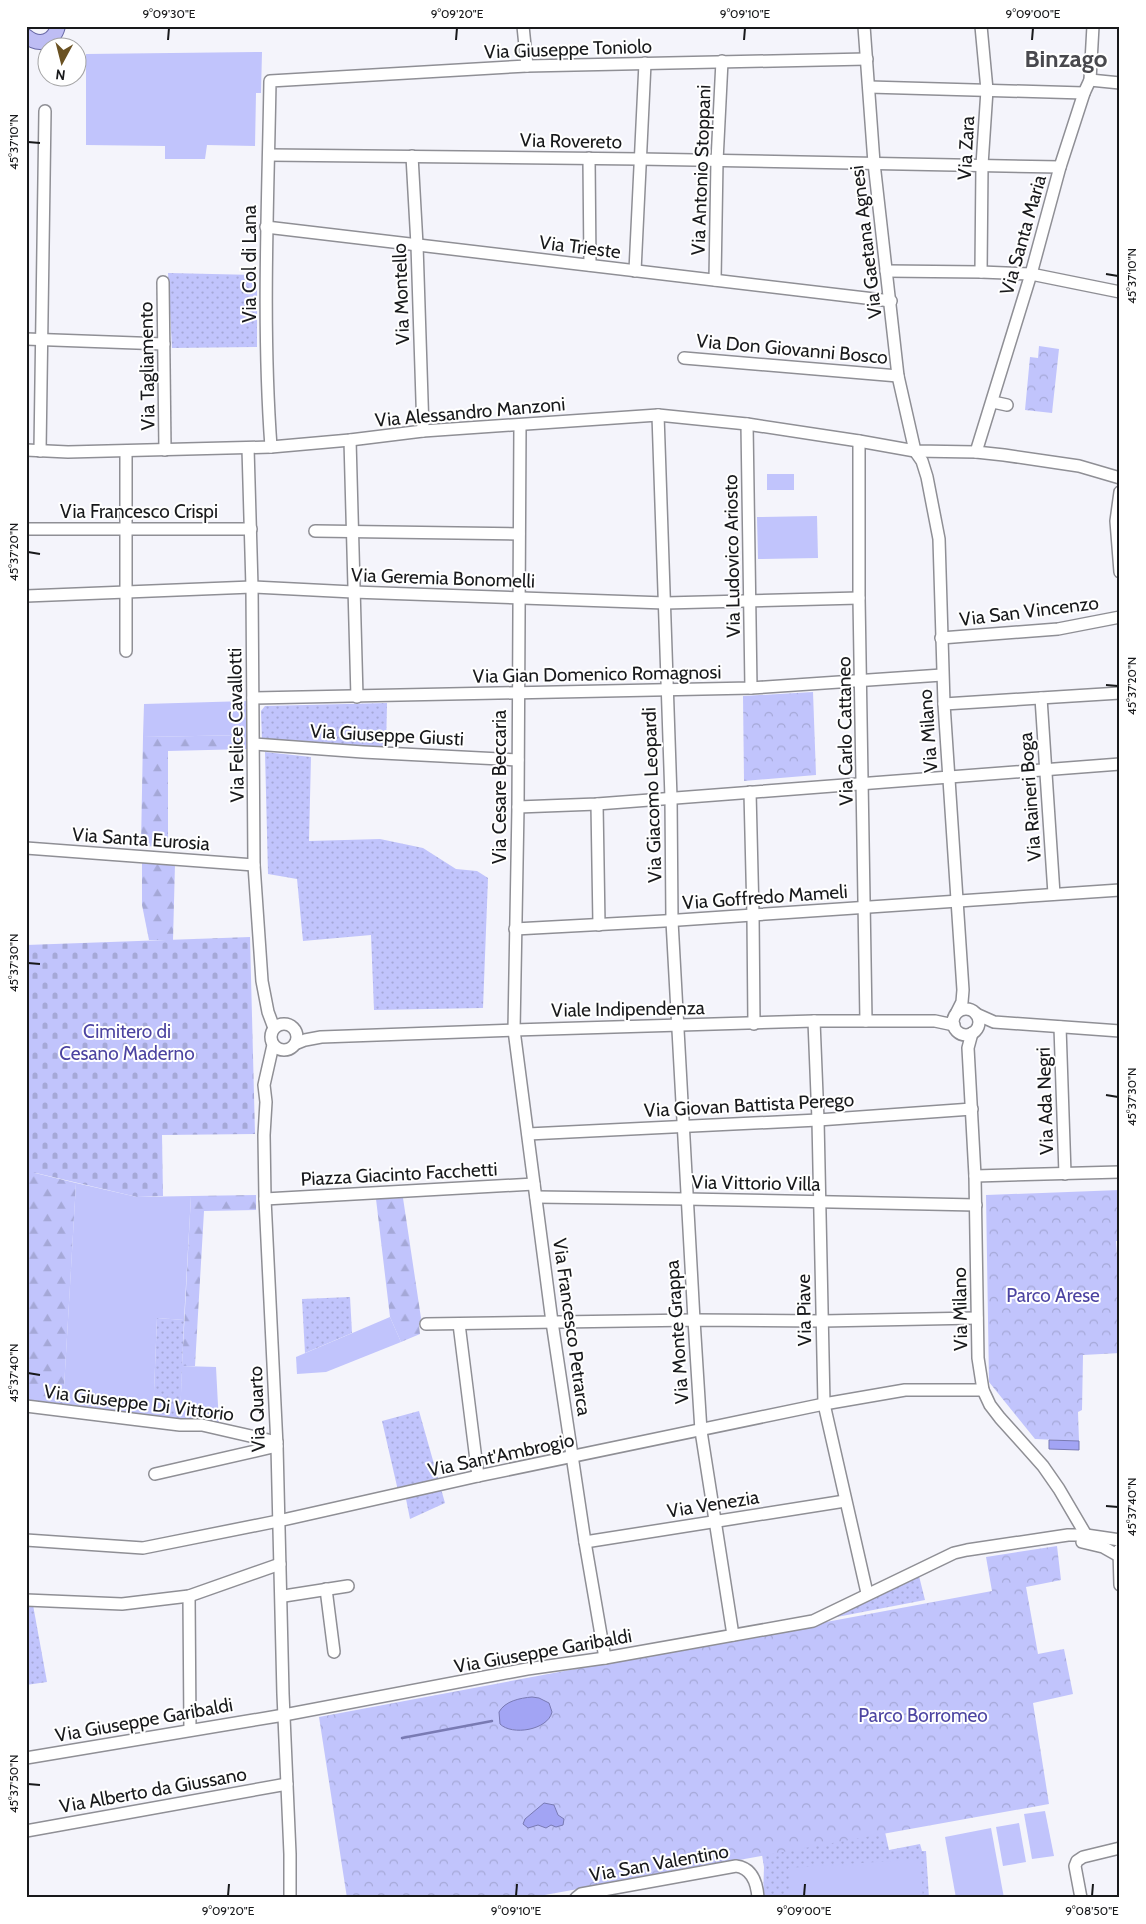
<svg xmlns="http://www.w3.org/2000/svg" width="1146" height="1924" font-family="Cabin,sans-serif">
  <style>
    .grass { fill: url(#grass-dots) }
    .forest { fill: url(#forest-firs) }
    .cemetery { fill: url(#cemetery-stones) }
    .park { fill: url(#park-crowns) }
    .garden { fill: #c1c4fc }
    .water { fill: #a2a4f4; stroke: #797ab3 }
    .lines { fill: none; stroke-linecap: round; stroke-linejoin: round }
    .stream { stroke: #797ab3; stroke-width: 2.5 }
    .minor-casing { stroke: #8f8f95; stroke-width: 14 }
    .major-casing { stroke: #6767a4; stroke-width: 16 }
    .minor { stroke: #fff; stroke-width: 11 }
    .major { stroke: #bebdf4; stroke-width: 14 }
    .ticks { fill: none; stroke: #18191b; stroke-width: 2 }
    .labels { text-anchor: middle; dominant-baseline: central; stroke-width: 4; stroke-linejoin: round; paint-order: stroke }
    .street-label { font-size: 19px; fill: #18191b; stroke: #fff }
    .park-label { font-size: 19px; fill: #4c44a1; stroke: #fff }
    .district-label { font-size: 24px; font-weight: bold; fill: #49494e; stroke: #fff }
    .neatline { fill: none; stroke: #18191b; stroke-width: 2 }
    .ticks-label { font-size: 12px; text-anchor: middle; fill: #18191b }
  </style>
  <defs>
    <pattern id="grass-dots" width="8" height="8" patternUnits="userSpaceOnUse" patternTransform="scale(1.25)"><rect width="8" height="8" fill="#c1c4fc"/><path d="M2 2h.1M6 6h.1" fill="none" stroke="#a5a8d7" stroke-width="1.8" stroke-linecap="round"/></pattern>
    <pattern id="forest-firs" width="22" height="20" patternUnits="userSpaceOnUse" patternTransform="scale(1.25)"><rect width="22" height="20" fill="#c1c4fc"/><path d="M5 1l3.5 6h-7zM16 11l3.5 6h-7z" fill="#a5a8d7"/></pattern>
    <pattern id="cemetery-stones" width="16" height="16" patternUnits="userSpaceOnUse" patternTransform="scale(1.25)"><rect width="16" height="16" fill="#c1c4fc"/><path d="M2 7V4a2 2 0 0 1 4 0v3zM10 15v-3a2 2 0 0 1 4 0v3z" fill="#a5a8d7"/></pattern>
    <pattern id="park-crowns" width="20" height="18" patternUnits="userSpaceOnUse" patternTransform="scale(1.25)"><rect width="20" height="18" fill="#c1c4fc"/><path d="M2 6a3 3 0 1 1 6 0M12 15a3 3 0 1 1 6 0" fill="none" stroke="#a5a8d7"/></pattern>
  </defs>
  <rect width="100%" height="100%" fill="#f4f4fb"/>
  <g class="grass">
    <polygon points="168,273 257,275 257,347 172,348"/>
    <polygon points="387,703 386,749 262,741 261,711 265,706"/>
    <polygon points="265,752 311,757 309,841 380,839 423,848 456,869 477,871 488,878 483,1008 374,1010 371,935 303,941 297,879 268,874"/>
    <polygon points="350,1297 352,1333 305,1353 302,1299"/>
    <polygon points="157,1318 184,1320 180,1419 153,1416"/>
    <polygon points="419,1411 445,1503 410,1519 405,1494 399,1495 382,1421"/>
    <polygon points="919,1576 925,1600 816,1621"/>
    <polygon points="26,1605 33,1605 47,1682 26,1685"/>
    <polygon points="885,1832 889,1850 920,1844 922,1851 926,1851 929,1898 763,1898 764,1867 762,1855"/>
  </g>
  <g class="forest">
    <polygon points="248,735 248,749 168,751 168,847 141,846 143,737"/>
    <polygon points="142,862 175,864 173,940 149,940 142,905"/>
    <polygon points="26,1173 35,1173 76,1183 63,1405 26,1400"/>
    <polygon points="256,1195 256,1210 204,1211 195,1366 182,1366 191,1196"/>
    <polygon points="403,1198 421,1318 419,1325 420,1334 401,1342 390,1317 376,1199"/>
  </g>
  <polygon class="cemetery" points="250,937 255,1134 162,1135 163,1196 137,1197 36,1173 26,1173 26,945"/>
  <g class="park">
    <polygon points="1039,346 1059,349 1052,413 1025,410 1030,357 1038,358"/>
    <polygon points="813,692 816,775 744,781 743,696"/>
    <polygon points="1120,1190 1120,1241 1116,1241 1120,1297 1120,1353 1083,1355 1082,1410 1078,1412 1079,1441 1035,1439 989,1382 986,1195"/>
    <polygon points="1057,1546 1061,1580 1026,1587 1038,1654 1064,1649 1073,1694 1033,1703 1049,1804 528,1898 347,1898 319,1717 992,1591 986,1557"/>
  </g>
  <g class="garden">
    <polygon points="262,52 261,93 256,93 255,146 207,145 205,159 165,159 165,146 86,145 86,54"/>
    <rect x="767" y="474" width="27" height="16"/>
    <polygon points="817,516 818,558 758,559 757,517"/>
    <polygon points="247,701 248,735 143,737 144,704"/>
    <polygon points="76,1183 137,1197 191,1196 184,1320 157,1318 153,1416 63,1405"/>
    <polygon points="390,1317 401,1342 326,1372 297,1374 296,1357"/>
    <polygon points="182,1366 216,1367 219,1425 200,1419 180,1419"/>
    <polygon points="1045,1811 1054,1856 1032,1859 1024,1814"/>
    <polygon points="1019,1823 1026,1862 1003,1866 996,1827"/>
    <polygon points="991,1828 1004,1898 956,1898 945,1837"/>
    <polygon points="920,1859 923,1898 791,1898 788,1868"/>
  </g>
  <g class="water">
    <polygon points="1049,1440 1079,1441 1079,1450 1049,1449"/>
    <path d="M532 1697 539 1698 549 1703 552 1712C548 1730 512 1736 500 1724L499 1712C505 1701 520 1698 532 1697Z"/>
    <polygon points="544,1803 554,1805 558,1815 564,1819 563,1825 556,1827 551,1825 546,1828 538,1825 528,1828 523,1824 525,1819"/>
  </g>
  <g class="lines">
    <polyline class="stream" points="402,1738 492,1721"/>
    <defs>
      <g id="minor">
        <polyline points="523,26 527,66"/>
        <polyline points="864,26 874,163 898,376 915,451 922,461 927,477 939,539 944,704 963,990 962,1002 957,1012"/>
        <polyline points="981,26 987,90 982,165 981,272"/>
        <polyline points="1090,80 1120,83"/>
        <polyline points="869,87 1084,93"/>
        <polyline points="269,155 640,159 1060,167"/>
        <polyline points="412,156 417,245 423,431"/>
        <polyline points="589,158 590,265"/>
        <polyline points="266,227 891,301"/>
        <polyline points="635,271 645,63"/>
        <polyline points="886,271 981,272 1031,274 1120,292"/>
        <polyline points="715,280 717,161 722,61"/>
        <polyline points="163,282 165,450"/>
        <polyline points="26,339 164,344"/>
        <polyline points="684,358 898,376"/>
        <polyline points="993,402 1007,405"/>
        <polyline points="658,415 671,798 672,921 694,1320 701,1431 733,1635"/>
        <polyline points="747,424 751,688"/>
        <polyline points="520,425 518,807 514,1030 552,1322 585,1542 605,1658"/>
        <polyline points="350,440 357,697"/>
        <polyline points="859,441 859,598 866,1021"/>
        <path d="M271 447C262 325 268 203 270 81L527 66 867 59"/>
        <polyline points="248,448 252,587 254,865 262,981 268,1012 274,1028"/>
        <polyline points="26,450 68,452 271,447 350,440 423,431 658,415 747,424 859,441 915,451 976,452 1004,455 1079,466 1120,478"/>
        <polyline points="40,451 45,111"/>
        <polyline points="126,451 126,651"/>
        <polyline points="976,452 1031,274 1060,167 1084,93 1090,80 1093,26"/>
        <polyline points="1120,492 1116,521 1120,572"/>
        <polyline points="26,529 251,529"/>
        <polyline points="315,531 519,534"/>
        <polyline points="26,596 252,587 353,592 665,603 859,598"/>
        <polyline points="941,638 1058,629 1120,617"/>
        <polyline points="253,698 751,688 942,675"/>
        <polyline points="1041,698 1054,894"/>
        <polyline points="944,704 1120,693"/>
        <polyline points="254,744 363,752 518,760"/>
        <polyline points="750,792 753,915 754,1024"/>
        <polyline points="597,804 599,925"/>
        <polyline points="518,807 597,804 1120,764"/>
        <polyline points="26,848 254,865"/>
        <polyline points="515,929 664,921 1120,890"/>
        <circle cx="966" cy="1022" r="13"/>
        <polyline points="976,1014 994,1022 1120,1031"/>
        <polyline points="814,1021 818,1120 824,1404 867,1593"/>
        <circle cx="284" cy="1037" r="13"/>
        <polyline points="1060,1027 1065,1174"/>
        <polyline points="972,1033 968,1048 975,1176 978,1358 983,1390 990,1405 1000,1418 1043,1466 1059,1489 1086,1535"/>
        <polyline points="295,1044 305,1040 321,1037 514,1030 814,1021 935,1021 954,1025"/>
        <polyline points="273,1045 264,1085 266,1102 264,1135 265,1199 277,1446 283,1694 290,1854 290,1898"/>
        <polyline points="528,1134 818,1120 972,1109"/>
        <polyline points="975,1176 1120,1172"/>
        <polyline points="536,1197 686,1199 976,1205"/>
        <polyline points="265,1199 534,1184"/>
        <polyline points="426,1324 694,1320 822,1321 977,1318"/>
        <polyline points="459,1324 478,1476"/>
        <polyline points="26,1406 180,1425 202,1425 277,1442"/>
        <polyline points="155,1474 277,1446"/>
        <polyline points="26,1540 143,1548 278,1521 478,1476 824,1404 905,1390 983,1390"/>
        <polyline points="585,1542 845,1501"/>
        <polyline points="1082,1542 1103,1547 1119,1556"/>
        <polyline points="1119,1550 1120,1585"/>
        <polyline points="326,1589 334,1652"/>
        <polyline points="189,1596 190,1730"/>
        <polyline points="284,1596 348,1586"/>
        <polyline points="26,1600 122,1604 189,1596 280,1564"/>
        <polyline points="26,1758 284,1715 527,1669 605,1658 813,1621 954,1553 967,1550 1068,1535 1086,1535 1120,1540"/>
        <polyline points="26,1831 287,1784"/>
        <path d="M576 1898 581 1894 736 1866C752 1868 757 1883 758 1898"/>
        <polyline points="1081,1898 1075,1866 1077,1861 1083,1857 1120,1848"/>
      </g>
      <path id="major" d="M26 36C39 47 54 42 58 26"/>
    </defs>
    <use href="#minor" class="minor-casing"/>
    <use href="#major" class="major-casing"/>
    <use href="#minor" class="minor"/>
    <use href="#major" class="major"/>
  </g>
  <path class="ticks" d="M168 40 169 28M456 40 457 28M744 40 745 28M1032 40 1033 28M28 142 40 143M1106 274 1118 276M28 552 40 554M1106 685 1118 686M28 963 40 964M1106 1095 1118 1097M28 1373 40 1375M1106 1506 1118 1507M28 1784 40 1785M228 1896 229 1884M516 1896 517 1884M804 1896 805 1884M1092 1896 1093 1884"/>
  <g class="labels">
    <g class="street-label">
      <text transform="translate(568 49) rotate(-2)">Via Giuseppe Toniolo</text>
      <text transform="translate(571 141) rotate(1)">Via Rovereto</text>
      <text transform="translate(966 148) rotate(-87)">Via Zara</text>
      <text transform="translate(701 170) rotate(-88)">Via Antonio Stoppani</text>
      <text transform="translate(1023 235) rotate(-74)">Via Santa Maria</text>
      <text transform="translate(866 242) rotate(-97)">Via Gaetana Agnesi</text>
      <text transform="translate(580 247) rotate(7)">Via Trieste</text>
      <text transform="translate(249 264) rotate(-90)">Via Col di Lana</text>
      <text transform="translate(401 294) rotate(-92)">Via Montello</text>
      <text transform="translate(792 349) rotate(5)">Via Don Giovanni Bosco</text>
      <text transform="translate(147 366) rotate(-91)">Via Tagliamento</text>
      <text transform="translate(470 412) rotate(-5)">Via Alessandro Manzoni</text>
      <text x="139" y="511">Via Francesco Crispi</text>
      <text transform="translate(732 556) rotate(-91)">Via Ludovico Ariosto</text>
      <text transform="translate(443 578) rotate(2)">Via Geremia Bonomelli</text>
      <text transform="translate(1029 611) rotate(-7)">Via San Vincenzo</text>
      <text transform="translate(597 674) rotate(-1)">Via Gian Domenico Romagnosi</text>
      <text transform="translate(236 725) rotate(-91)">Via Felice Cavallotti</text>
      <text transform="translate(845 731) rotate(-91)">Via Carlo Cattaneo</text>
      <text transform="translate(928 731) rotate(-94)">Via Milano</text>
      <text transform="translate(387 735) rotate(3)">Via Giuseppe Giusti</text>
      <text transform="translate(499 787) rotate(-90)">Via Cesare Beccaria</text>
      <text transform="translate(652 795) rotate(-92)">Via Giacomo Leopardi</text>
      <text transform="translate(1030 797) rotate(-94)">Via Raineri Boga</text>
      <text transform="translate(141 839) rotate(4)">Via Santa Eurosia</text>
      <text transform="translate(765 897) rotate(-4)">Via Goffredo Mameli</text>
      <text transform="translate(628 1009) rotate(-1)">Viale Indipendenza</text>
      <text transform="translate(1045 1101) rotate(-92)">Via Ada Negri</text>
      <text transform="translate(749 1105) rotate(-3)">Via Giovan Battista Perego</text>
      <text transform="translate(399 1174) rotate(-3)">Piazza Giacinto Facchetti</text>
      <text transform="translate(756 1183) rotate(1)">Via Vittorio Villa</text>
      <text transform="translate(960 1309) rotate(-91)">Via Milano</text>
      <text transform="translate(804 1310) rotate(-91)">Via Piave</text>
      <text transform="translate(572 1327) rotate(82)">Via Francesco Petrarca</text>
      <text transform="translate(677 1332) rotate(-94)">Via Monte Grappa</text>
      <text transform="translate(139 1403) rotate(7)">Via Giuseppe Di Vittorio</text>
      <text transform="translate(257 1409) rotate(-92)">Via Quarto</text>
      <text transform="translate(501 1455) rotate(-12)">Via Sant'Ambrogio</text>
      <text transform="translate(713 1504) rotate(-9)">Via Venezia</text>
      <text transform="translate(543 1651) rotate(-10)">Via Giuseppe Garibaldi</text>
      <text transform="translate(144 1720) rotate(-10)">Via Giuseppe Garibaldi</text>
      <text transform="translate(153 1790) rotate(-10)">Via Alberto da Giussano</text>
      <text transform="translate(659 1863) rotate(-10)">Via San Valentino</text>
    </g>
    <g class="park-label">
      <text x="127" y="1031">Cimitero di<tspan x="127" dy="22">Cesano Maderno</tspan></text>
      <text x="1053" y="1295">Parco Arese</text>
      <text x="923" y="1715">Parco Borromeo</text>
    </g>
    <g class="district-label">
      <text x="1066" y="58">Binzago</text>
    </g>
  </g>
  <rect width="1146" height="1924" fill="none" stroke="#ffffff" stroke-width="55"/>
  <g transform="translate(62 62) rotate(187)"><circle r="24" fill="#ffffff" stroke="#a3a3a4"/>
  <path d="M0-4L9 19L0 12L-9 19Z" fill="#6a5122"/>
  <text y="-8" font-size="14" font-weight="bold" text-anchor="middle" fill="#18191b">N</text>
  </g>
  <rect x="28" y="28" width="1090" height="1868" class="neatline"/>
  <g class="ticks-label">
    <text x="169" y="18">9°09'30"E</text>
    <text x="457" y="18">9°09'20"E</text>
    <text x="745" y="18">9°09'10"E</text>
    <text x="1033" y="18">9°09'00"E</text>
    <text transform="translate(14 142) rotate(-90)" y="4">45°37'10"N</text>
    <text transform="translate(1132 276) rotate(-90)" y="4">45°37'10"N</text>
    <text transform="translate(14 552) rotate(-90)" y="4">45°37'20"N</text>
    <text transform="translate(1132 686) rotate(-90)" y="4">45°37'20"N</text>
    <text transform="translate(14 963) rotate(-90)" y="4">45°37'30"N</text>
    <text transform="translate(1132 1097) rotate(-90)" y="4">45°37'30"N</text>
    <text transform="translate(14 1373) rotate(-90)" y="4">45°37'40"N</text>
    <text transform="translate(1132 1507) rotate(-90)" y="4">45°37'40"N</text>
    <text transform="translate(14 1784) rotate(-90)" y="4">45°37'50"N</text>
    <text x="228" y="1915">9°09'20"E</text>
    <text x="516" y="1915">9°09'10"E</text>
    <text x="804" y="1915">9°09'00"E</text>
    <text x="1092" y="1915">9°08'50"E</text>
  </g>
</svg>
